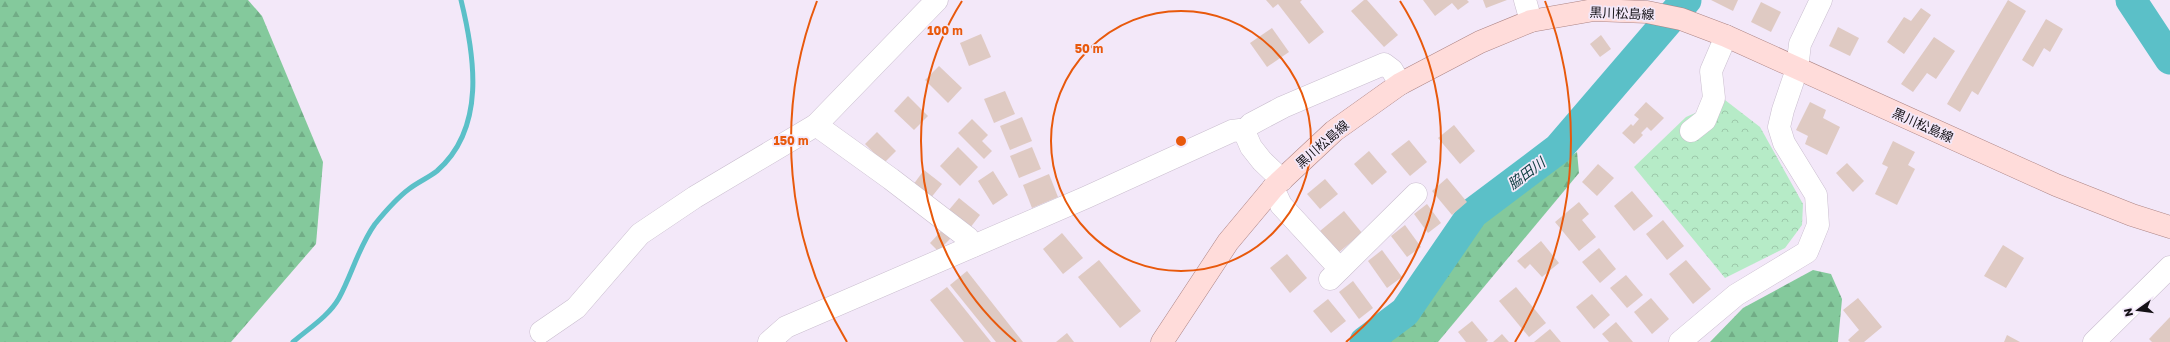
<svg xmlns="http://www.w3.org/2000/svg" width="2170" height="342" font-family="'Golos Text','Noto Sans JP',sans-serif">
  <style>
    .forest { fill: url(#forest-firs) }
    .park { fill: url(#park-crowns) }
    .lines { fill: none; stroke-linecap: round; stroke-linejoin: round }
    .stream { stroke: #5bc0c8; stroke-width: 5 }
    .river { stroke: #5bc0c8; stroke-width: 31 }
    .building { fill: #dfcac3 }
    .minor-casing { stroke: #cabecf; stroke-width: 23 }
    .major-casing { stroke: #ad8585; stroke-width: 23 }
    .minor { stroke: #fff; stroke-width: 22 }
    .major { stroke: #ffdcda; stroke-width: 22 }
    .ring { fill: none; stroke: #e8590c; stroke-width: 2 }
    .labels { text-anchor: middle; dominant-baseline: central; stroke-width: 3.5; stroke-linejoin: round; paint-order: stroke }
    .street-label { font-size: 13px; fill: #141116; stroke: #f3e8f9 }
    .water-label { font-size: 14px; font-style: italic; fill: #0b3c3f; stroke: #f3e8f9 }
    .centre { fill: #e8590c; stroke: #f3e8f9; stroke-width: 2 }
    .ring-label { font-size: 12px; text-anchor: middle; font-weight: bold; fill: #e8590c; stroke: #f3e8f9; stroke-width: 3.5; stroke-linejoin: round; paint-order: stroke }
  </style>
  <defs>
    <pattern id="forest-firs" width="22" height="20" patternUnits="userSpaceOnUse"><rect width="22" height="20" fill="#84c99c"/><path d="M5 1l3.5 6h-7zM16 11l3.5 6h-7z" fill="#71ac86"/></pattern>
    <pattern id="park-crowns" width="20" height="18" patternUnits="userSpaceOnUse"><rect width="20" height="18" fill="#b6ebc7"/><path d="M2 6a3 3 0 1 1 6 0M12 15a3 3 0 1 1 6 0" fill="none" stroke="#9cc8aa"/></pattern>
  </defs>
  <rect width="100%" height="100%" fill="#f3e8f9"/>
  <g class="forest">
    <polygon points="0,0 248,0 262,16 323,162 316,244 231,342 0,342"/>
    <polygon points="1577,152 1579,173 1438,342 1367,342 1476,218"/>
    <polygon points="1813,270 1831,274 1842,299 1838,342 1710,342 1743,308"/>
  </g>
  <polygon class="park" points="1725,100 1760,127 1803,204 1802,225 1785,248 1725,278 1634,167 1686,117"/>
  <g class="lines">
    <path class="stream" d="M293 342C308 329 329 316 339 298 352 274 359 246 375 224 384 213 397 198 409 189 418 182 428 178 437 171 486 128 475 57 461 0"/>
    <g class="river">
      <polyline points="2131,0 2170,59"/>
      <polyline points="1365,342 1405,312 1473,213 1558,149 1686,0"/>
    </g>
  </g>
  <g class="building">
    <polygon points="1266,0 1302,0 1300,2 1324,32 1309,44 1278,4 1273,8"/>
    <polygon points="1364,0 1367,0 1398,35 1384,47 1351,11"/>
    <polygon points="1423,0 1467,0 1469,2 1458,10 1452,3 1435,16"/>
    <polygon points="1483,0 1507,0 1486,8"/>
    <polygon points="1711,0 1738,0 1733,11"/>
    <polygon points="2008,0 2026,11 1978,95 1972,91 1960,112 1947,104"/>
    <polygon points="1761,2 1781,12 1771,32 1751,22"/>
    <polygon points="1921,8 1931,15 1904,54 1887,42 1904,17 1911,21"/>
    <polygon points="2046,19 2063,29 2050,52 2044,48 2033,67 2022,60"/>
    <polygon points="1838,27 1859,38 1850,56 1829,46"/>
    <polygon points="1272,28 1289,52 1267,67 1250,43"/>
    <polygon points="981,34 991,57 969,66 960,43"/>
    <polygon points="1601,35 1611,49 1600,57 1590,44"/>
    <polygon points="1934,37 1955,51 1936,79 1927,73 1913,92 1901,84"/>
    <polygon points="939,66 962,88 948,103 925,80"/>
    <polygon points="1005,91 1015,114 994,123 984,99"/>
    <polygon points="908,96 928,116 914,130 894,111"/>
    <polygon points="1646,102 1664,118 1651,131 1647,127 1641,133 1643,135 1634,144 1622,133 1631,124 1633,126 1639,119 1634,115"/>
    <polygon points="1810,102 1826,110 1823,118 1840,127 1827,155 1805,144 1808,136 1796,130"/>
    <polygon points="1022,117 1032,141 1010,150 1000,126"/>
    <polygon points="972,119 988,135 982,141 992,151 984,159 958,133"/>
    <polygon points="1454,125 1475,151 1460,164 1438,138"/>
    <polygon points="877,132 896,151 884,163 865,144"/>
    <polygon points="1409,140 1427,162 1410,176 1391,154"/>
    <polygon points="1893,141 1915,152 1908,165 1915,169 1897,205 1875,194 1888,167 1882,164"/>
    <polygon points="958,147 978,167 960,186 940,166"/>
    <polygon points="1032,147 1041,169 1019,178 1010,156"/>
    <polygon points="1369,151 1387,172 1372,185 1354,164"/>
    <polygon points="1847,163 1864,181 1853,192 1836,173"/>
    <polygon points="1598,164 1614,178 1597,196 1582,182"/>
    <polygon points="924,170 942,184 930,199 913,185"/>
    <polygon points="993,171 1008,195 993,205 978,181"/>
    <polygon points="1049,174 1058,197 1032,208 1023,185"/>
    <polygon points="1447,178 1467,202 1452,215 1432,191"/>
    <polygon points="1325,179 1338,194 1320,209 1307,194"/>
    <polygon points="1632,191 1653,216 1634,231 1614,206"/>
    <polygon points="959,198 980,215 970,228 948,211"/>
    <polygon points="1579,202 1589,214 1582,220 1596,237 1579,251 1555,222"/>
    <polygon points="1427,204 1441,223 1428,233 1414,214"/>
    <polygon points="1344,211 1362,233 1338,253 1320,231"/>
    <polygon points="1663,220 1684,246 1667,260 1646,234"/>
    <polygon points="1405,225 1421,247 1407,257 1391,236"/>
    <polygon points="944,228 953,236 938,251 930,243"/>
    <polygon points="1062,233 1083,258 1063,274 1043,249"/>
    <polygon points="1541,241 1559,263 1542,277 1530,264 1525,269 1517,261"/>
    <polygon points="2003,245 2024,258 2006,288 1984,276"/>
    <polygon points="1599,248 1616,269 1600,283 1582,262"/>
    <polygon points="1382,250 1402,277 1387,288 1368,261"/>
    <polygon points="1287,254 1307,278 1290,293 1270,268"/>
    <polygon points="1099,260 1141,311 1120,328 1078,277"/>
    <polygon points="1686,260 1711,289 1693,304 1669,274"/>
    <polygon points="967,271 1023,342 996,342 950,285"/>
    <polygon points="1626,275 1643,295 1627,308 1610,288"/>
    <polygon points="1353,281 1373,308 1359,319 1339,292"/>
    <polygon points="947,287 991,342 964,342 930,300"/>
    <polygon points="1516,287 1546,323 1529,337 1499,301"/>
    <polygon points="1592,294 1610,315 1594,329 1576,307"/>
    <polygon points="1651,298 1669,319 1652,334 1634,312"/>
    <polygon points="1858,298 1882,327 1864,342 1850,342 1848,340 1859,330 1843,310"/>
    <polygon points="1328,299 1346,321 1331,333 1313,311"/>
    <polygon points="2170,317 2170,342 2152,342 2149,339"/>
    <polygon points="1472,321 1488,340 1486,342 1466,342 1458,332"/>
    <polygon points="1616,322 1633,342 1609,342 1602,334"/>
    <polygon points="1550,329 1561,342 1534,342"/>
    <polygon points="1067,333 1074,342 1056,342"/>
    <polygon points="1502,334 1509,342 1493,342"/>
    <polygon points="2007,335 2020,342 2004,342"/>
  </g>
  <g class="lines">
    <defs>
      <g id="minor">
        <polyline points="1525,0 1531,21"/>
        <polyline points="816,125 937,0"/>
        <polyline points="1244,131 1251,124 1283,107 1384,64 1392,70 1400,84"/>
        <polyline points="1691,131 1705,120 1714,98 1711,71 1726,36"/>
        <polyline points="1273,188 1281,205 1340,269"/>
        <polyline points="1330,279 1416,194"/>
        <polyline points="541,332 576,308 640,234 695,197 816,125 891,179 968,238 973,246"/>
        <polyline points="769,342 786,327 1087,197 1232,131 1240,130 1244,131 1251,147 1262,161 1282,180"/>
        <polyline points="1680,342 1736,295 1807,252 1818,225 1816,195 1784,143 1779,127 1783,110 1797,69 1800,44 1821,0"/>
        <polyline points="2094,342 2170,267"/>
      </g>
      <polyline id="major" points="1162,342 1228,242 1273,188 1334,131 1400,84 1480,42 1531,21 1594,10 1647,12 1681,19 1726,36 2056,185 2132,215 2170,227"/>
    </defs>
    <use href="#minor" class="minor-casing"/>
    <use href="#major" class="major-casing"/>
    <use href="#minor" class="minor"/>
    <use href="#major" class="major"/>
  </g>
  <g class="ring">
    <circle cx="1181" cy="141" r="130"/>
    <path d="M1016 342A260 260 0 0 1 962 1M1400 1A260 260 0 0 1 1346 342"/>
    <path d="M847 342A390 390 0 0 1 817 1M1545 1A390 390 0 0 1 1515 342"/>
  </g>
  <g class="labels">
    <g class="street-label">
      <text transform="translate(1622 13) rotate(2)">黒川松島線</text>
      <text transform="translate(1923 125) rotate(24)">黒川松島線</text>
      <text transform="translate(1322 144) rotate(-41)">黒川松島線</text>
    </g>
    <g class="water-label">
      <text transform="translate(1526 173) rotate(-37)">脇田川</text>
    </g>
  </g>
  <circle cx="1181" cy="141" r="6" class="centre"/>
  <g class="ring-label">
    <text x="945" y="35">100 m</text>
    <text x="1089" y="53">50 m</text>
    <text x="791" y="145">150 m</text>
  </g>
  <g transform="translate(2138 310) rotate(256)" stroke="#f3e8f9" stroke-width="3" paint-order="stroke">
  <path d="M0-3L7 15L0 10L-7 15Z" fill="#141116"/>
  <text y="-6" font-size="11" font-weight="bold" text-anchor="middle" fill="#141116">N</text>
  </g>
</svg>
